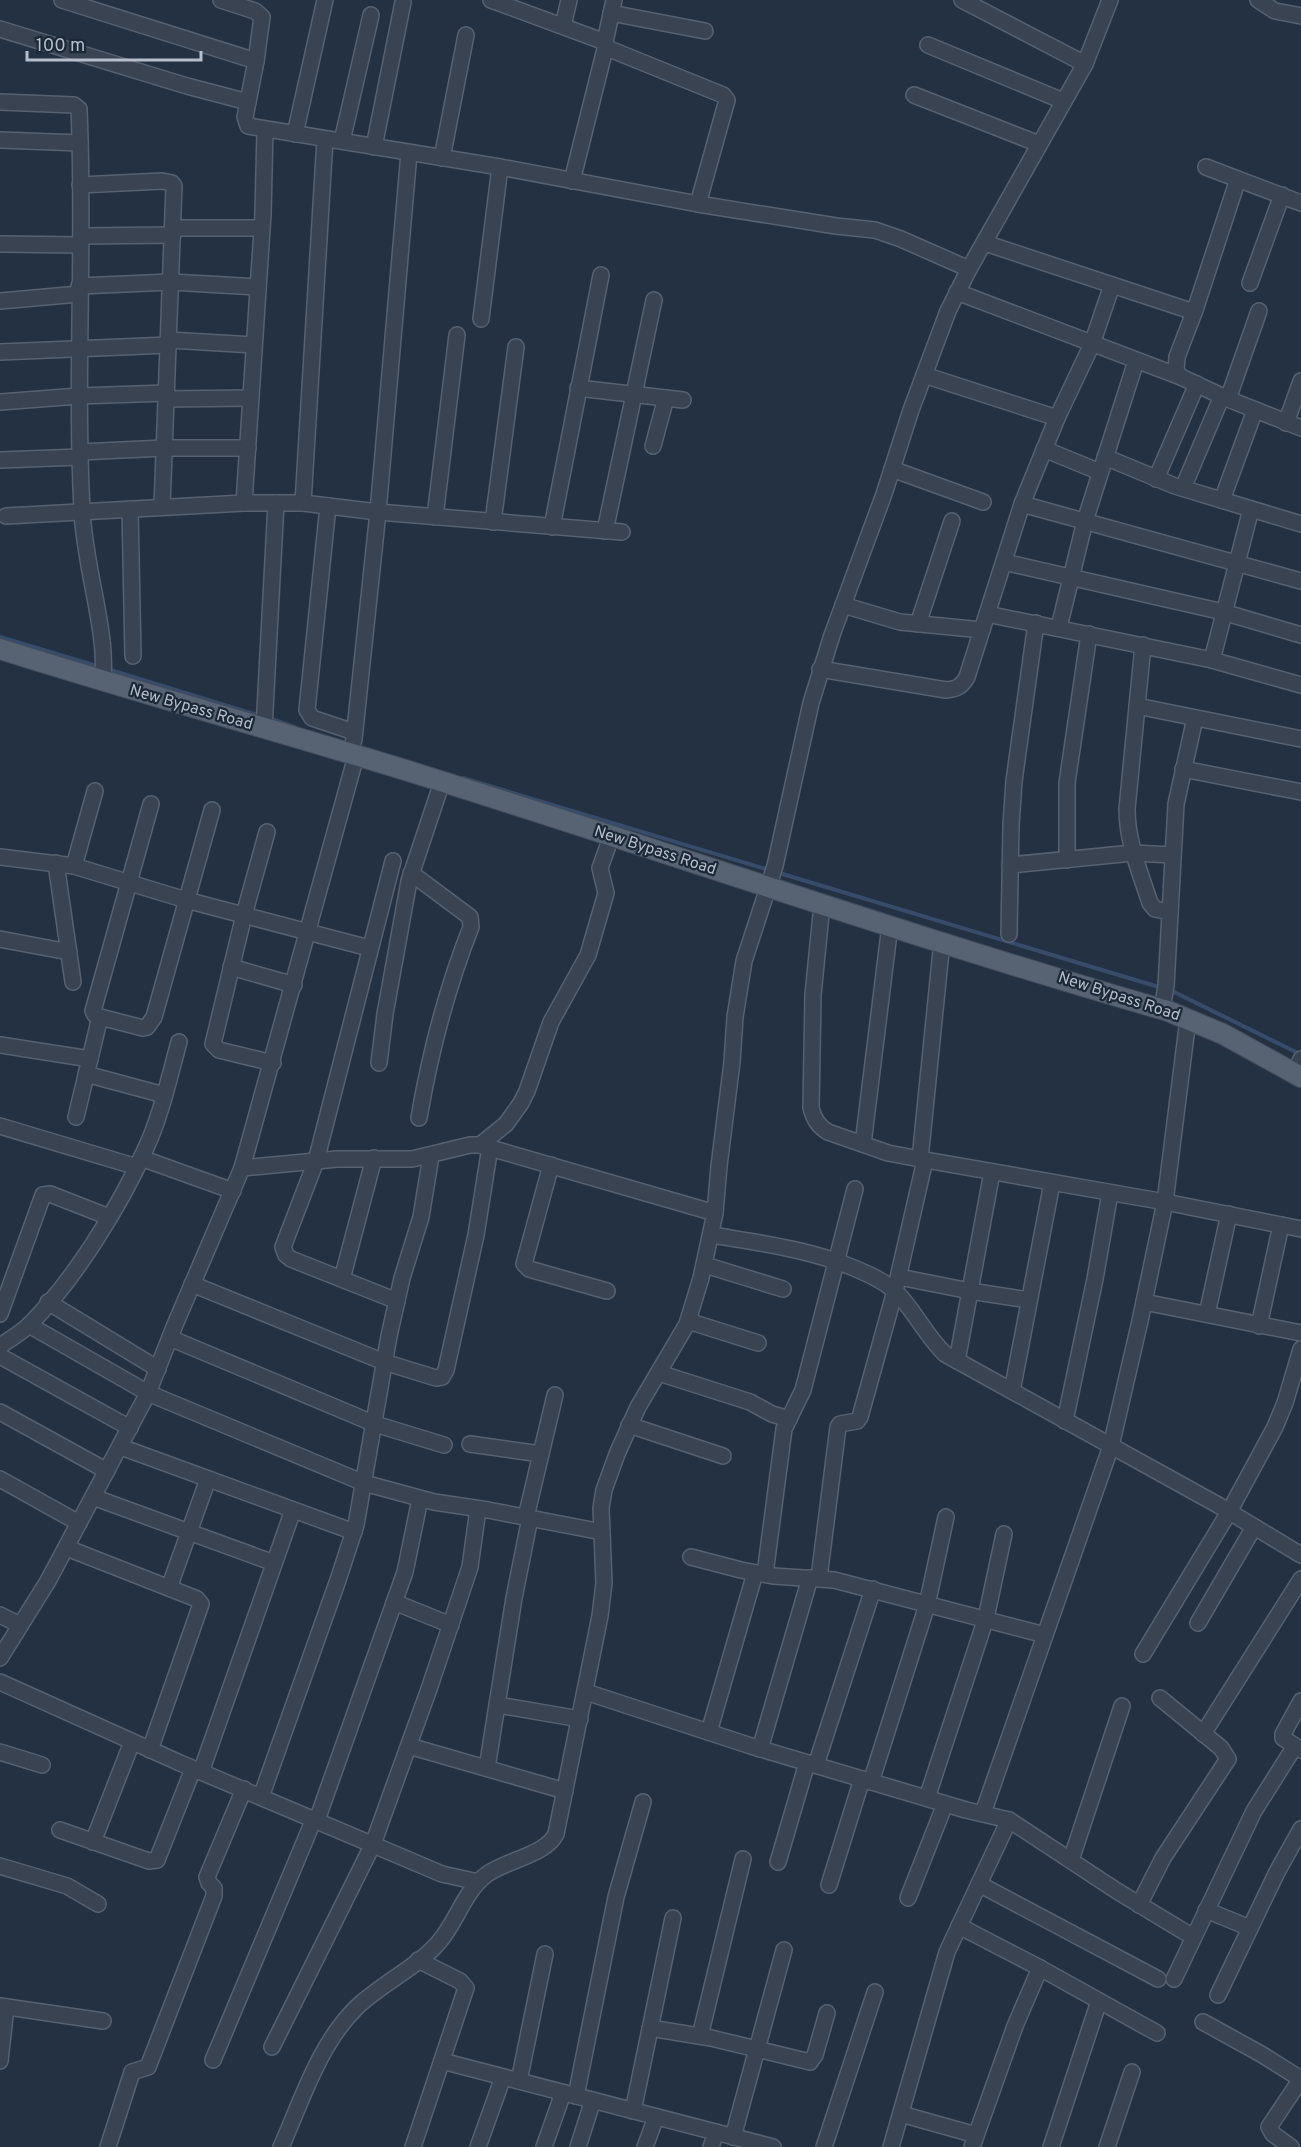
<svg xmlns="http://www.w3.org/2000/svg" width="1301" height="2147" font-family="Overpass,sans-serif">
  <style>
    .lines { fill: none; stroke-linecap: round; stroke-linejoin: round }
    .stream { stroke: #374c6b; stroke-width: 4 }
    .minor-casing { stroke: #57616f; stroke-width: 18 }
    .major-casing { stroke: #434c5b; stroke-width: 22 }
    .minor { stroke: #394352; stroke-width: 15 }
    .major { stroke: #576272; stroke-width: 20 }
    .labels { text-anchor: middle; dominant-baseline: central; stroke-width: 4.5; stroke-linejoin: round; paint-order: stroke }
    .street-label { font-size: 16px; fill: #b6becc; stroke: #1d2837 }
  </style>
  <rect width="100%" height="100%" fill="#243143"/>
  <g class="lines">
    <g class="stream">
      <polyline points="0,637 100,667"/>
      <polyline points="107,669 261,716"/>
      <polyline points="268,718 295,727"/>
      <polyline points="463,778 769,870"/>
      <polyline points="776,872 1162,988"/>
      <polyline points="1170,990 1300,1054"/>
    </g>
    <defs>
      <g id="minor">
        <polyline points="62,0 256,61"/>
        <polyline points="221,0 255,11 262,17 256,61 245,117 248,126 500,167 698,204 836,226 875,230 901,239 969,269"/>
        <polyline points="491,0 605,42"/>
        <polyline points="614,0 605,42 607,48 723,95 727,100 698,204"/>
        <polyline points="962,0 1085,64"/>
        <polyline points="1258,0 1275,11 1301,16"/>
        <polyline points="611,13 705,31"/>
        <polyline points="563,26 569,0"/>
        <polyline points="0,29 187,86 248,102"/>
        <polyline points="928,45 1063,101"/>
        <polyline points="914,95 1039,144"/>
        <path d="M0 102 74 105 79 109C85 243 75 377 82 510 84 555 97 597 102 641 104 655 103 668 104 682"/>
        <polyline points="295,134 325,0"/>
        <polyline points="0,140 80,143"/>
        <polyline points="342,141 371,15"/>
        <polyline points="374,147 403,2"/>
        <polyline points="442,158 466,35"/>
        <polyline points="1206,167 1301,203"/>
        <polyline points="1238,179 1195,310 1177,357 1176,371 1181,377 1228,399 1301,428"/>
        <polyline points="572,181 606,45"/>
        <polyline points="80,185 162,181 172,183 174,186 162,507"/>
        <polyline points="173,228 262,228"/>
        <polyline points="81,236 173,235"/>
        <polyline points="985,243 1194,312"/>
        <polyline points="0,244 80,245"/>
        <polyline points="1250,283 1282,195"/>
        <polyline points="79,286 171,282 258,287"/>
        <polyline points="957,292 1181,377"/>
        <polyline points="0,301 79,294"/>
        <polyline points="481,319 500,167"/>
        <polyline points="169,340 254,345"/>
        <polyline points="0,352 169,345"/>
        <polyline points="924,375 1057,418"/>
        <polyline points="578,388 683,400"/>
        <polyline points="166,399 251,398"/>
        <polyline points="1228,399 1259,311"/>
        <polyline points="0,402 79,396 167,393"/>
        <polyline points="1286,423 1301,381"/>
        <polyline points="653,446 666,398"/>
        <polyline points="1044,449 1100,472"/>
        <polyline points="80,452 164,448 248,448"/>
        <polyline points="1105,457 1175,486 1301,524"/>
        <polyline points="0,460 80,457"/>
        <polyline points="892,469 983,502"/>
        <polyline points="1156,479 1197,384"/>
        <polyline points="1183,488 1222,396"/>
        <polyline points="1222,500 1255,410"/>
        <polyline points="244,503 263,214 265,129"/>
        <polyline points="303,503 325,139"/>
        <polyline points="1022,504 1301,581"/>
        <polyline points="328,506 307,710 312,718 354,732"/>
        <polyline points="130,509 133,656"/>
        <polyline points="6,516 244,503 303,503 378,512 622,532"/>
        <polyline points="435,517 457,335"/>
        <polyline points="493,522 516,347"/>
        <polyline points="552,527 601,275"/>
        <polyline points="605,531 654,300"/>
        <polyline points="1004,562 1223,612 1301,635"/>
        <polyline points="843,605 900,622 982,630"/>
        <polyline points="987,614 1212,660 1301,685"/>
        <polyline points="918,624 952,521"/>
        <polyline points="1059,627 1085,521 1136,361"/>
        <path d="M1143 645 1127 809C1127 842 1140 872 1150 903L1155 909 1170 912"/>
        <polyline points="1212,660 1251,509"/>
        <path d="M820 669 946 690C957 689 961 687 967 677L1022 504 1057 418 1092 344 1112 285"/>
        <polyline points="1137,706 1301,739"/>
        <polyline points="264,729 276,503"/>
        <polyline points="350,754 354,739 378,512 409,153"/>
        <polyline points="1183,769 1301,792"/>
        <polyline points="151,804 93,1011 95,1015 100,1017 143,1028 147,1027 154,1017 212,810"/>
        <polyline points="267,832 244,915 213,1044 219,1050 273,1063"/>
        <polyline points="0,857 74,866 186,900 369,948"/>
        <polyline points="1067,860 1067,783 1089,634"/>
        <polyline points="393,861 316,1161 283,1247 286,1255 291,1259 397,1301"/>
        <polyline points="56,863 73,982"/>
        <polyline points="1010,865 1133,853 1173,855"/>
        <polyline points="74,866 95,791"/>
        <path d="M411 873 466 914 470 917 471 927C447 988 430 1053 419 1118"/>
        <path d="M822 904 813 995 811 1108C814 1119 818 1126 828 1132L888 1153 920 1159 1165 1202 1301 1229"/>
        <polyline points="1009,934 1011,825 1014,781 1036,623"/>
        <polyline points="0,939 69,952"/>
        <polyline points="231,967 294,985"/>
        <polyline points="1162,1009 1166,986 1176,804 1195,718"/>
        <polyline points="0,1045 90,1059"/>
        <polyline points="379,1063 385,1014 409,881 442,782"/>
        <polyline points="86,1074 164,1095"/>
        <polyline points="1295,1074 1301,1059"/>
        <polyline points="76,1117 100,1017"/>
        <polyline points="0,1126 137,1167"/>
        <polyline points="863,1144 890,925"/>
        <polyline points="480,1145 506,1124 521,1103 527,1091 551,1022 588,955 606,893 600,868 611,837"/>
        <polyline points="141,1158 233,1191"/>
        <polyline points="920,1159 942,941"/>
        <polyline points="551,1165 524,1264 529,1269 607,1291"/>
        <polyline points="242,1168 337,1159 412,1159 470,1145 480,1145 715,1213"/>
        <path d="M712 1235C760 1243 808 1249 854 1268 868 1274 882 1280 894 1290 914 1309 925 1335 945 1354L1218 1505 1301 1555"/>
        <polyline points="705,1265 783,1289"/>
        <polyline points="899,1277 970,1291 1029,1300"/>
        <polyline points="342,1279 374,1158"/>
        <polyline points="192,1284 384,1362 436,1378 442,1377 446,1370 476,1235 490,1147"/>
        <polyline points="48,1302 158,1369"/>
        <polyline points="1144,1302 1301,1333"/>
        <polyline points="0,1314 43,1195 50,1194 109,1217"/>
        <polyline points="1207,1314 1229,1214"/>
        <polyline points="688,1321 758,1343"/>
        <polyline points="29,1325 148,1393 364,1483 434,1502 488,1510 602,1532"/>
        <polyline points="1259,1326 1281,1225"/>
        <polyline points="170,1338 375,1424 444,1445"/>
        <path d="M0 1346C10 1339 21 1333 29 1325 73 1282 120 1206 145 1150 161 1116 169 1078 179 1042"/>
        <polyline points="0,1356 130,1428"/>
        <polyline points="957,1361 992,1172"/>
        <polyline points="659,1373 750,1402 772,1414 789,1419"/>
        <polyline points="1012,1391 1052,1183"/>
        <polyline points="0,1412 107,1471"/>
        <polyline points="1065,1421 1095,1279 1110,1193"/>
        <polyline points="629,1425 723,1456"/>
        <polyline points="470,1444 541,1454"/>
        <polyline points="121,1447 354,1532"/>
        <polyline points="0,1479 79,1523"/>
        <polyline points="93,1497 274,1563"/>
        <polyline points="526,1517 555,1395"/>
        <polyline points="67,1548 197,1599 201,1604 150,1750"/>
        <polyline points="691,1557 741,1570 773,1576 834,1580 1045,1635"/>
        <polyline points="765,1574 784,1429 803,1390 855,1189"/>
        <polyline points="819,1578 838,1427 840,1424 857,1421 860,1417 895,1291 925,1160"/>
        <polyline points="169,1588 208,1479"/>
        <polyline points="394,1602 451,1625"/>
        <polyline points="0,1615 20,1625"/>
        <polyline points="1198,1623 1254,1527"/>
        <polyline points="1143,1654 1229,1512 1275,1427 1285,1403 1301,1349"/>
        <polyline points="0,1658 48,1581 148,1393 174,1327 242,1168 356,756"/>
        <polyline points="0,1682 180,1763 442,1874 478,1882"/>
        <polyline points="586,1692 751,1746 966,1810 1009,1820 1117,1891 1193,1937"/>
        <polyline points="1301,1701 1283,1734 1283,1738 1301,1750"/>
        <polyline points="498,1705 580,1719"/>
        <polyline points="709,1732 755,1573"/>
        <polyline points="1203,1734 1301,1579"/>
        <polyline points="409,1746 565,1791"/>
        <polyline points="760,1749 810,1578"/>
        <polyline points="0,1752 42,1765"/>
        <polyline points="816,1765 873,1589"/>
        <polyline points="487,1768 514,1598 530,1518"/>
        <polyline points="201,1772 293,1510"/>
        <polyline points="871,1782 927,1605 946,1517"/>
        <polyline points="261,1797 338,1580 356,1525 389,1336 402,1278 421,1217 431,1156"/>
        <polyline points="927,1798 986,1618 1004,1534"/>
        <polyline points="983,1813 1111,1446 1140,1321 1165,1202 1188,1019"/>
        <polyline points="317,1820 405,1572 420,1499"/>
        <polyline points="60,1830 149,1861 157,1860 193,1769"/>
        <polyline points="93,1842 132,1742"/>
        <polyline points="1071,1860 1122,1706"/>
        <polyline points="778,1862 807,1763"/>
        <polyline points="0,1866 67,1886 98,1904"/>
        <polyline points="979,1884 1158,1979"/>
        <polyline points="829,1885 862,1779"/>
        <polyline points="908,1898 945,1804"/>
        <polyline points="1139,1905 1163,1858 1228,1759 1221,1748 1160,1698"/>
        <polyline points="1206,1910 1250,1928"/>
        <polyline points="959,1926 1040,1968 1157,2033"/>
        <polyline points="1174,1979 1254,1811 1295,1746"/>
        <polyline points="1218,1995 1277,1872 1301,1829"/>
        <polyline points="0,2006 103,2021"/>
        <polyline points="1203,2022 1261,2054 1301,2079"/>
        <polyline points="650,2028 711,2038 810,2062 815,2055 827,2013"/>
        <polyline points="700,2036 743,1859"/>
        <polyline points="272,2047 373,1844 429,1689 470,1567 478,1509"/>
        <polyline points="213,2060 314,1819"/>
        <polyline points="0,2061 6,2007"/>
        <polyline points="442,2061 773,2147"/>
        <polyline points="519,2081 545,1954"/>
        <polyline points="576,2096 616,1897 643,1802"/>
        <polyline points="633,2111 673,1918"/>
        <polyline points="901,2114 976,2135"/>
        <polyline points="733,2137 784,1950"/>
        <polyline points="108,2147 132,2072 148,2067 214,1896 214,1888 209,1883 207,1877 244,1789"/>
        <path d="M281 2147C302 2100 319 2044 357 2007 381 1984 419 1966 439 1942 457 1921 464 1892 486 1875 505 1860 545 1856 556 1834L600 1616 604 1583 601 1508 604 1490 617 1454 638 1407 687 1324 701 1278 715 1213 719 1166 732 1062 735 1017 744 961 775 866 811 703 832 635 884 494 911 410 948 311 969 269 1085 64 1110 0"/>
        <polyline points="413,2147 466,1988 460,1981 418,1960"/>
        <polyline points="478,2147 503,2077"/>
        <polyline points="544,2147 563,2093"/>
        <polyline points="578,2147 593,2100"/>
        <polyline points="645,2147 656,2117"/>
        <polyline points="711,2147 716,2132"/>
        <polyline points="824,2147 875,1992"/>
        <polyline points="891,2147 947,1952 1009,1820"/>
        <polyline points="972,2147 1015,2026 1040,1968"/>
        <polyline points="1051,2147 1099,2001"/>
        <polyline points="1107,2147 1132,2072"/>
        <polyline points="1291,2147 1273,2134 1269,2127 1301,2079"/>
      </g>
      <path id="major" d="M0 649C139 693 279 731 418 774 668 852 916 939 1168 1011L1223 1034 1301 1077"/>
    </defs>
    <use href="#minor" class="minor-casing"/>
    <use href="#major" class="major-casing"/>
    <use href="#minor" class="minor"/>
    <use href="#major" class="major"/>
  </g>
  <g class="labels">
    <g class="street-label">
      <text transform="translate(191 708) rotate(16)">New Bypass Road</text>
      <text transform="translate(655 851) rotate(18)">New Bypass Road</text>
      <text transform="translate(1119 997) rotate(18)">New Bypass Road</text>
    </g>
  </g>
  <path d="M27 51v9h174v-9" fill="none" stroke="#b6becc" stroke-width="3"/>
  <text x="36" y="51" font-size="18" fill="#b6becc" stroke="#1d2837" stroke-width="4.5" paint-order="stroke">100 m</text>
</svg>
